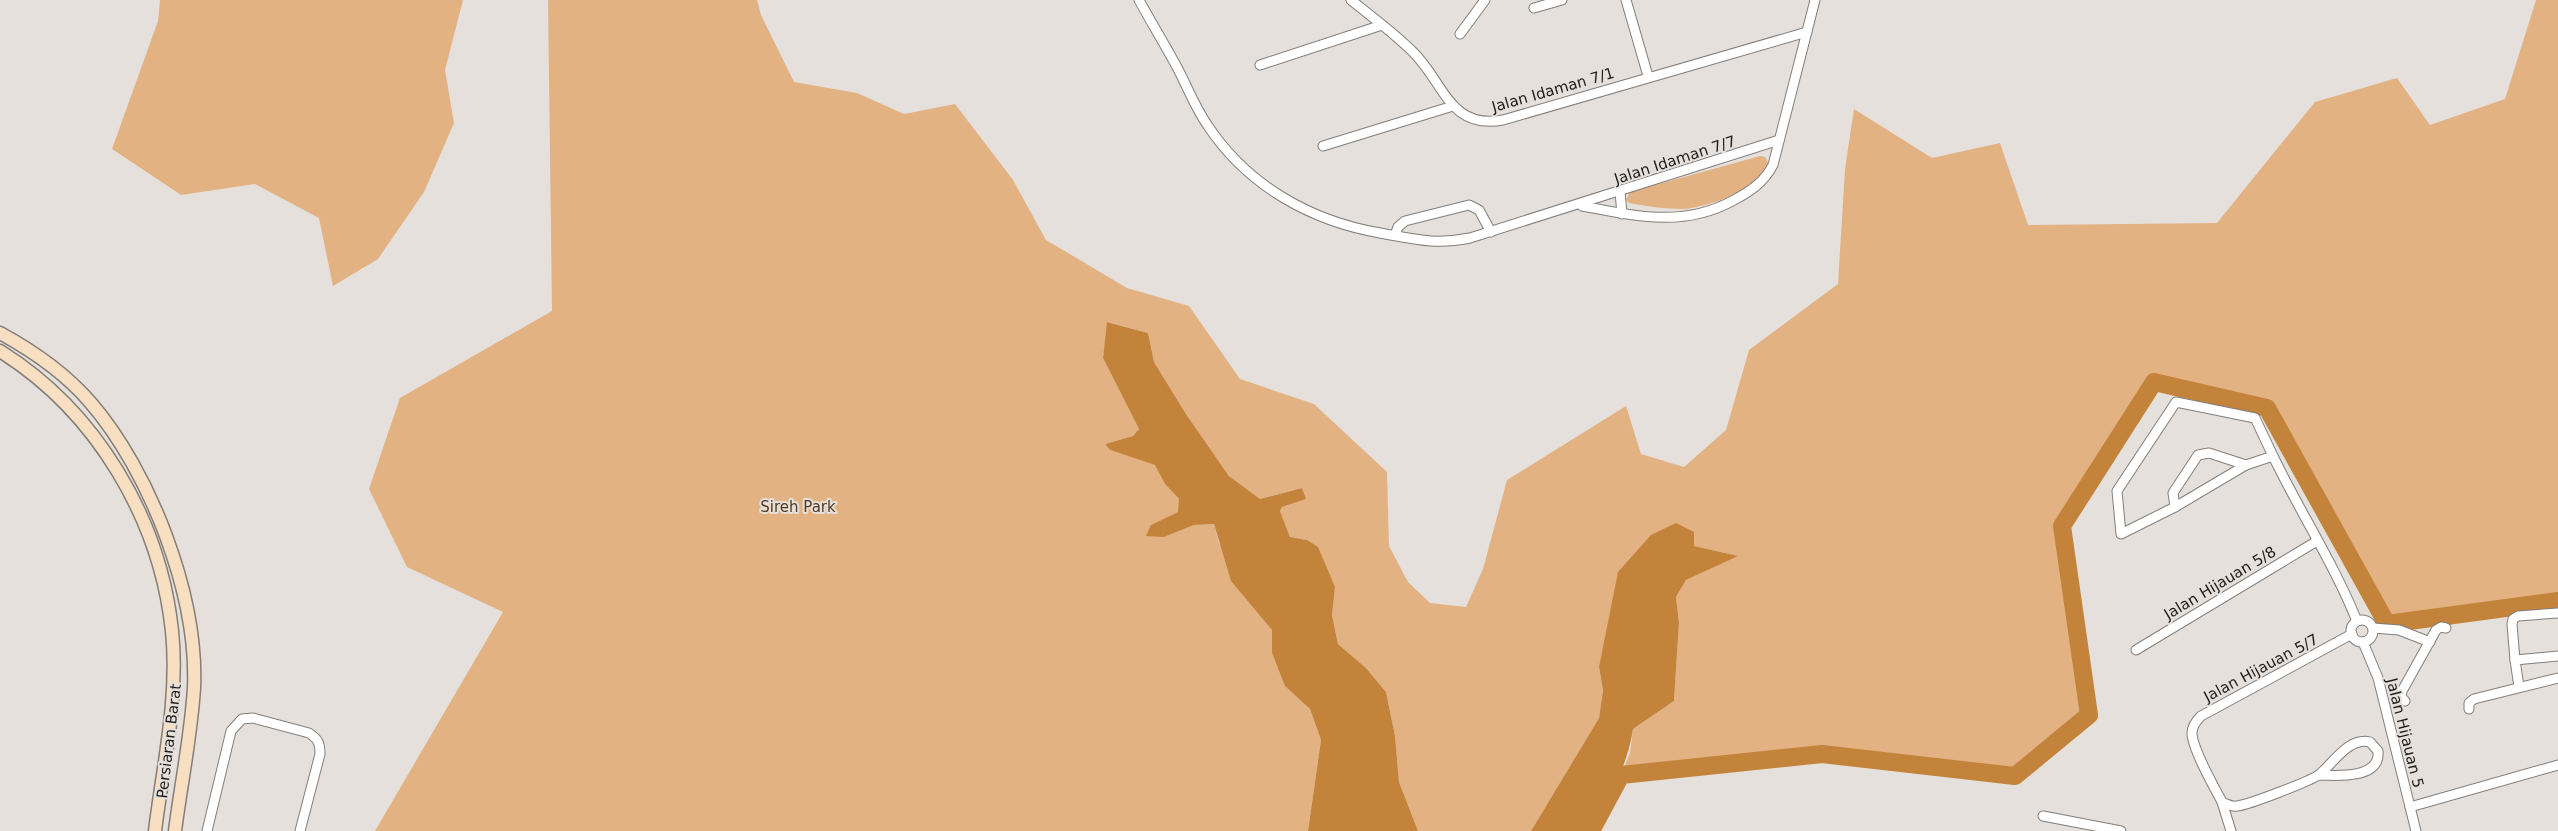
<svg xmlns="http://www.w3.org/2000/svg" width="2558" height="831" font-family="'DejaVu Sans',sans-serif">
  <style>
    .green { fill: #e3b282 }
    .water { fill: #c3833b }
    .lines { fill: none; stroke-linecap: round; stroke-linejoin: round }
    .river { stroke: #c3833b; stroke-width: 18 }
    .street-casing { stroke: #837e7a; stroke-width: 11 }
    .secondary-casing { stroke: #837e7a; stroke-width: 15 }
    .street { stroke: #fff; stroke-width: 9 }
    .secondary { stroke: #f8dfc1; stroke-width: 12 }
    .labels { text-anchor: middle; dominant-baseline: central; stroke-width: 4; stroke-linejoin: round; paint-order: stroke }
    .street-label { font-size: 15px; fill: #1d1c1a; stroke: #e5e0db }
    .park-label { font-size: 15px; fill: #55391b; stroke: #e5e0db }
  </style>
  <rect width="100%" height="100%" fill="#e5e0db"/>
  <g class="green">
    <polygon points="160,0 463,0 445,70 454,123 424,192 378,259 333,286 319,218 255,184 181,195 112,149 158,21"/>
    <polygon points="548,0 757,0 761,15 794,82 857,93 904,114 955,104 1013,180 1046,240 1127,288 1189,306 1240,379 1314,404 1387,472 1389,546 1408,582 1430,603 1466,607 1483,569 1507,480 1626,406 1641,454 1684,467 1726,430 1749,350 1838,284 1845,169 1854,109 1932,158 2000,143 2028,225 2217,223 2315,102 2397,78 2430,125 2505,99 2536,0 2558,0 2558,601 2387,624 2267,408 2155,382 2062,526 2089,715 2015,776 1822,754 1621,775 1630,753 1633,729 1674,701 1679,622 1676,597 1686,580 1737,556 1694,546 1599,667 1603,690 1599,718 1531,831 1418,831 1399,782 1395,736 1386,692 1366,668 1338,644 1332,615 1335,587 1307,540 1290,537 1280,511 1282,507 1305,499 1302,488 1260,499 1229,476 1186,414 1154,362 1148,333 1108,322 1103,358 1139,429 1133,436 1105,444 1110,450 1156,465 1165,484 1179,499 1179,512 1151,525 1164,537 1194,525 1214,524 1219,543 1254,607 1272,630 1272,653 1285,685 1310,709 1321,740 1308,831 375,831 503,612 407,567 369,489 400,398 552,311"/>
    <path d="M1760 156 1765 157 1768 162C1767 167 1765 174 1763 177 1751 192 1702 208 1683 209 1665 209 1646 206 1629 203L1626 200 1630 192Z"/>
  </g>
  <g class="water">
    <polygon points="1107,322 1148,333 1154,362 1186,414 1229,476 1260,499 1302,488 1306,499 1282,507 1280,511 1290,537 1307,540 1318,547 1335,587 1332,615 1338,644 1366,668 1386,692 1395,736 1399,782 1418,831 1308,831 1321,740 1310,709 1285,686 1272,653 1272,630 1231,581 1214,524 1194,525 1164,537 1146,536 1151,525 1178,512 1179,499 1165,484 1155,465 1110,450 1105,444 1133,436 1139,429 1103,358"/>
    <path d="M1676 523 1694 532V546L1738 556 1686 580 1676 597 1679 622 1674 701 1633 729C1627 768 1609 797 1591 831H1531L1599 718 1603 690 1599 667 1618 572 1651 535Z"/>
  </g>
  <g class="lines">
    <polyline class="river" points="1591,831 1621,775 1822,754 2015,776 2089,715 2062,526 2154,382 2267,408 2387,624 2558,601"/>
    <defs>
      <g id="street">
        <path d="M1139 0C1152 24 1167 48 1180 73 1189 91 1196 109 1208 126 1248 186 1311 221 1380 233 1415 239 1434 245 1470 238L1779 140"/>
        <path d="M1351 0C1372 17 1394 33 1413 52 1444 82 1449 130 1503 120L1807 32"/>
        <polyline points="1626,0 1648,76"/>
        <polyline points="1534,8 1562,0"/>
        <polyline points="1460,34 1485,0"/>
        <polyline points="1260,65 1382,25"/>
        <polyline points="1323,146 1453,106"/>
        <polyline points="1620,192 1622,214"/>
        <path d="M1582 206C1635 216 1684 228 1734 200 1751 191 1764 182 1773 165L1815 0"/>
        <polyline points="1395,235 1398,227 1405,221 1469,205 1479,210 1491,232"/>
        <path d="M2273 456 2255 418 2176 402 2117 491 2121 534 2175 507 2246 465 2273 456C2300 512 2334 564 2357 621"/>
        <polyline points="2175,507 2173,493 2198,455 2209,453 2246,465"/>
        <circle cx="2362" cy="631" r="11"/>
        <polyline points="2373,628 2399,630 2430,642"/>
        <polyline points="2363,642 2378,678 2416,831"/>
        <polyline points="2136,650 2317,541"/>
        <polyline points="2515,660 2512,624 2513,619 2518,616 2558,613"/>
        <polyline points="2519,687 2515,660 2558,656"/>
        <polyline points="2405,701 2401,697 2402,691 2436,630 2441,627 2446,628"/>
        <polyline points="2469,709 2469,703 2474,699 2558,678"/>
        <path d="M2319 775C2337 776 2381 779 2378 751L2370 742C2349 737 2334 762 2320 774 2311 781 2248 805 2237 806 2231 807 2227 804 2222 802 2214 787 2192 748 2192 733 2192 726 2196 721 2201 716L2352 634"/>
        <polyline points="2222,802 2231,831"/>
        <polyline points="2410,807 2558,765"/>
        <polyline points="2043,816 2121,831"/>
        <path d="M207 831 231 731 242 719 253 718 309 733C318 739 320 743 320 754L300 831"/>
      </g>
      <g id="secondary">
        <path d="M0 333C33 351 65 373 90 402 150 471 198 595 194 688 191 736 181 784 175 831"/>
        <path d="M0 351C96 411 160 518 172 631 179 697 163 766 155 831"/>
      </g>
    </defs>
    <use href="#street" class="street-casing"/>
    <use href="#secondary" class="secondary-casing"/>
    <use href="#street" class="street"/>
    <use href="#secondary" class="secondary"/>
  </g>
  <g class="labels">
    <g class="street-label">
      <text transform="translate(1553 90) rotate(-16)">Jalan Idaman 7/1</text>
      <text transform="translate(1675 160) rotate(-18)">Jalan Idaman 7/7</text>
      <text transform="translate(2220 583) rotate(-31)">Jalan Hijauan 5/8</text>
      <text transform="translate(2261 668) rotate(-28)">Jalan Hijauan 5/7</text>
      <text transform="translate(2405 733) rotate(76)">Jalan Hijauan 5</text>
      <text transform="translate(169 741) rotate(-83)">Persiaran Barat</text>
    </g>
    <g class="park-label">
      <text x="798" y="507">Sireh Park</text>
    </g>
  </g>
</svg>
